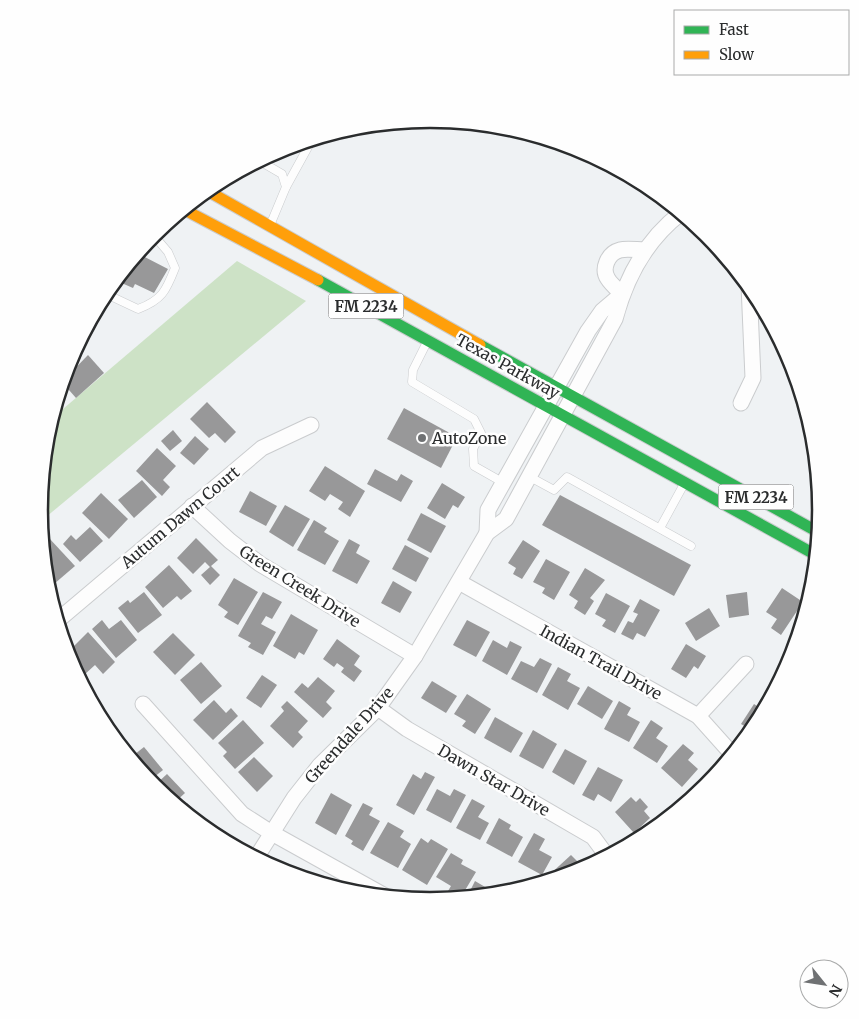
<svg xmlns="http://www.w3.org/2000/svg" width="859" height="1019" font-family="Merriweather,serif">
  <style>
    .green { fill: #cde2c6 }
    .building { fill: #989899 }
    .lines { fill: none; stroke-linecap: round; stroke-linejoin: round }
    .lane-casing { stroke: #caccce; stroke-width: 9 }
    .street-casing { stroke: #caccce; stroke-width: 17 }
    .fast-casing { stroke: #caccce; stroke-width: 13 }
    .slow-casing { stroke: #caccce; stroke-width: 13 }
    .lane { stroke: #fdfdfd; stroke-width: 8 }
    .street { stroke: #fdfdfd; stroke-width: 15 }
    .fast { stroke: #30b455; stroke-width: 11 }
    .slow { stroke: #ff9f0a; stroke-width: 11 }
    .poi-dot { fill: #6f7173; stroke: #fefefe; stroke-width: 2 }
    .labels { text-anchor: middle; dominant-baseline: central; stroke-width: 5; stroke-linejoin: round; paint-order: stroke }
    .shield { fill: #fefefe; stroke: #6a6b6c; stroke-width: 1 }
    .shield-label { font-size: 15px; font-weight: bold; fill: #2a2c2d }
    .street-label { font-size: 16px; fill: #2a2c2d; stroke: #fefefe }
    .poi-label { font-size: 16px; fill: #2a2c2d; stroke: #fefefe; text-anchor: start }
    .rim { fill: none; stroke: #2a2c2d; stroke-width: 2.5 }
  </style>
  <rect width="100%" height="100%" fill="#eff2f4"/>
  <path class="green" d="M237 261 306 301 40 522C37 493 42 448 50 420Z"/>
  <g class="building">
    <polygon points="137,253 168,269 154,293 135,284 133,288 117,281 119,275"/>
    <polygon points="88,355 104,373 76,398 62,382"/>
    <polygon points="207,402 236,432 225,443 215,433 209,438 190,419"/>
    <polygon points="404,408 457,437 441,468 387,439"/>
    <polygon points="173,430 182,441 170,451 161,441"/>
    <polygon points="195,436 209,449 194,465 180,453"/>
    <polygon points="157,448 176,466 163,480 170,487 162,496 136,471"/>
    <polygon points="325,466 365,491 350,517 338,509 343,502 330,494 325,501 309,491"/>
    <polygon points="375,469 397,481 401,474 413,481 401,502 367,484"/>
    <polygon points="142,480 157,497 134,518 118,500"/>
    <polygon points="442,483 465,497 458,508 453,505 445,519 427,508"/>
    <polygon points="250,491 277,506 266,526 239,512"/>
    <polygon points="101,493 128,519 109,539 82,513"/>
    <polygon points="560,495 691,565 674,596 542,525"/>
    <polygon points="285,505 310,519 293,547 269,532"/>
    <polygon points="421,513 446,526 431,553 407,540"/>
    <polygon points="314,520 327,528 324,532 339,541 325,565 297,550"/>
    <polygon points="90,527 103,541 80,562 63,544 71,535 76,540"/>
    <polygon points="49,538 75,566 54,584 45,575 42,544"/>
    <polygon points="196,538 218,560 211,566 220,575 210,585 201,575 210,567 205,562 193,574 177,558"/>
    <polygon points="349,539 360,545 356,553 370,561 357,584 332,571"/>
    <polygon points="523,540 540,551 522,579 513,574 516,568 508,563"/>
    <polygon points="405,545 429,558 416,582 392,569"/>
    <polygon points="546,559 570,572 554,600 542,593 545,588 533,582"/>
    <polygon points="169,565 192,591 181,600 177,596 163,608 145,587"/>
    <polygon points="585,568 605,580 590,598 594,601 585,615 574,608 578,601 569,595"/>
    <polygon points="234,578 258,592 238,625 224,617 228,612 218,605"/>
    <polygon points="393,581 412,592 400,613 381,603"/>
    <polygon points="782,588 803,602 781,635 771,628 777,619 766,612"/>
    <polygon points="144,592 162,615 138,633 118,608 128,600 130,603"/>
    <polygon points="263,592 282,602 272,619 266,616 261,624 276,632 263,655 248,647 251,643 238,636"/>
    <polygon points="747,592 749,615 729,618 726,595"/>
    <polygon points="606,593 630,606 615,633 602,626 606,620 595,614"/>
    <polygon points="640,599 660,610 645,637 637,633 633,640 621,634 628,621 633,623 638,614 633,612"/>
    <polygon points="709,608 720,626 696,641 685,623"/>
    <polygon points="291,614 318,630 304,655 299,652 295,659 273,646"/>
    <polygon points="102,620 109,629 121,620 137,640 116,658 92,629"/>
    <polygon points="467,620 490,632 476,657 453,645"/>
    <polygon points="88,632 115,662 103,674 95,665 84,675 68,658 67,653"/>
    <polygon points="173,633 195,655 175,675 153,652"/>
    <polygon points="337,639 360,656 354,665 362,671 354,682 341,672 344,668 337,663 334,667 323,659"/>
    <polygon points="493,640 507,648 510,641 522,647 507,675 482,661"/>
    <polygon points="686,644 706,656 698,669 694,666 686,678 671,669"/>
    <polygon points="790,646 794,646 788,665 787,665"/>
    <polygon points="540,658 552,664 537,693 511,679 521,661 534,667"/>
    <polygon points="201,662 222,686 201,704 180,680"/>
    <polygon points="558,667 571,674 567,681 580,688 568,710 542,695"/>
    <polygon points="262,675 277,685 261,708 246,698"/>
    <polygon points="318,677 335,691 326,702 332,708 323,718 294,692 302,683 308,688"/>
    <polygon points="432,681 457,696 446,713 421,698"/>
    <polygon points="588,686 613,701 602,719 577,704"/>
    <polygon points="467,694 491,709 475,734 462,726 466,721 454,714"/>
    <polygon points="90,697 110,722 105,726 89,698"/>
    <polygon points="214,700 226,713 231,708 238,716 213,740 193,720"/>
    <polygon points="287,701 308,721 298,732 303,737 293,748 270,726 284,711 281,707"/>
    <polygon points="619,701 631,708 627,715 640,722 629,742 604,729"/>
    <polygon points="754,704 763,710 751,730 741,724"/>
    <polygon points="495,717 523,733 511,753 484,738"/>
    <polygon points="243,720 264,743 235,769 223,756 227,752 218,743"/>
    <polygon points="651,720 663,728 656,738 668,746 657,763 633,748"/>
    <polygon points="113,728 132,748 126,753 109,732"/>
    <polygon points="533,730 557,744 543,769 519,756"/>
    <polygon points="683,744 694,753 688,760 698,769 682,787 661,768"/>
    <polygon points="144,747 163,770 149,781 130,758"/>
    <polygon points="565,749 587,761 574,785 552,772"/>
    <polygon points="254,757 273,776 257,792 238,772"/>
    <polygon points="598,767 623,780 611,802 598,794 594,801 582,795"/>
    <polygon points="425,772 435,777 414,815 396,805 413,774 421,779"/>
    <polygon points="167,774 185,793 174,803 154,786"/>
    <polygon points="714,774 706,786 689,799 686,796"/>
    <polygon points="437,789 450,796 454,789 466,795 451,823 426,810"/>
    <polygon points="331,793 352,805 336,835 315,823"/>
    <polygon points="631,797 636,802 640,798 648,807 644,811 650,818 634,833 615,812"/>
    <polygon points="472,799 485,806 478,817 489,823 480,840 456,828"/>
    <polygon points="187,803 195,812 190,816 181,808"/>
    <polygon points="363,803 373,808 369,815 380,821 363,851 351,844 353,841 345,836"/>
    <polygon points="499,818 511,825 509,829 523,837 512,857 486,843"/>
    <polygon points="388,822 404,831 400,837 411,844 398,868 370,853"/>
    <polygon points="212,831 234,844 233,846 212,834"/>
    <polygon points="534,833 545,839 539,850 552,857 542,875 518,862"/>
    <polygon points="421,838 428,843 431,839 448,849 427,885 402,870"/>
    <polygon points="451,853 463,860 461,864 476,872 461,897 449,898 445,896 451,886 436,877"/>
    <polygon points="571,855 581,865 575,872 550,879 548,876"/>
    <polygon points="475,881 497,894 467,897"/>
    <polygon points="514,884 522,888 515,890 512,888"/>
  </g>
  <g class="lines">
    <defs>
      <g id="lane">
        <polyline points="258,160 282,174 286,187 271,223"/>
        <polyline points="286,187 313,138"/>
        <polyline points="147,241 156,238 165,224"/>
        <path d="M104 293 138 309C162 300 166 291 175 268L168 252 156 238"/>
        <polyline points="427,342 413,370 412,382 474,419 481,433 473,449 474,466 504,483"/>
        <polyline points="530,477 554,490 567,477 691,546"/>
        <polyline points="660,528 684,484"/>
      </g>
      <g id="street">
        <path d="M622 294C617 289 611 284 608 279 601 269 608 253 620 250 627 248 637 250 644 250"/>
        <polyline points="741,403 753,378 749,285"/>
        <polyline points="192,506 230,541 260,564 415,656"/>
        <polyline points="487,533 488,510 588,331 602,311 622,294"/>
        <polyline points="459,582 698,716 732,754"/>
        <polyline points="57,621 262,448 311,425"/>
        <polyline points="143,704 242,814 270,832 385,896"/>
        <polyline points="378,708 407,729 593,837 607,856"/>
        <polyline points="698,716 746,664"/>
        <path d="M256 858 294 798 320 765 378 708 415 656 487 533 506 519 615 319C626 278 647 239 681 213"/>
      </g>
      <g id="fast">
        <polyline points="318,280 816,555"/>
        <polyline points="480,345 818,532"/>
      </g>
      <g id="slow">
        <polyline points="206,190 480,345"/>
        <polyline points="183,209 318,280"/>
      </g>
    </defs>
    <use href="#lane" class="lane-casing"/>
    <use href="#street" class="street-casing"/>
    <use href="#fast" class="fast-casing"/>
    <use href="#slow" class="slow-casing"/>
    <use href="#lane" class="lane"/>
    <use href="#street" class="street"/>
    <use href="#fast" class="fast"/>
    <use href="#slow" class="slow"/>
  </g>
  <circle class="poi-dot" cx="422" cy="438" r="5"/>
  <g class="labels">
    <g class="shield">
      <rect x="328.5" y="293.5" width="75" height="25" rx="4"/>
      <rect x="718.5" y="484.5" width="75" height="25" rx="4"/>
    </g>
    <g class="shield-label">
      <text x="366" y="306">FM 2234</text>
      <text x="756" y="497">FM 2234</text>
    </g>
    <g class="street-label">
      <text transform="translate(508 366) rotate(29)">Texas Parkway</text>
      <text transform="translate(180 517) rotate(-40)">Autum Dawn Court</text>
      <text transform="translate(300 586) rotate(32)">Green Creek Drive</text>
      <text transform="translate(601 662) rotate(29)">Indian Trail Drive</text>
      <text transform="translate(349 735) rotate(-48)">Greendale Drive</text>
      <text transform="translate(494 780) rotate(30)">Dawn Star Drive</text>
    </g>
    <g class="poi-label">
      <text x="432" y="438">AutoZone</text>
    </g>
  </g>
  <path d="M0 0H859V1019H0ZM48 510a382 382 0 1 1 764 0a382 382 0 1 1-764 0Z" fill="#fefefe" fill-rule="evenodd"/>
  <path class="rim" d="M48 510a382 382 0 1 1 764 0a382 382 0 1 1-764 0Z"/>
  <rect x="674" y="10" width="175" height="65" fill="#fefefe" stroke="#a9aaaa"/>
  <rect x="684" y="26" width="25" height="8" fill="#30b455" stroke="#a9aaaa"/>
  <text x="719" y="35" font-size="15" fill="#2a2c2d">Fast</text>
  <rect x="684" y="51" width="25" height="8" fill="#ff9f0a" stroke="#a9aaaa"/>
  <text x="719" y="60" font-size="15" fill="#2a2c2d">Slow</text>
  <g transform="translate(824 984) rotate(120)"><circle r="24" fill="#fefefe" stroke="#a9aaaa"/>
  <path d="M0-4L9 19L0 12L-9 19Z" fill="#6f7173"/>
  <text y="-8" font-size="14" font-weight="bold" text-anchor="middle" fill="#2a2c2d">N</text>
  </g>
</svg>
